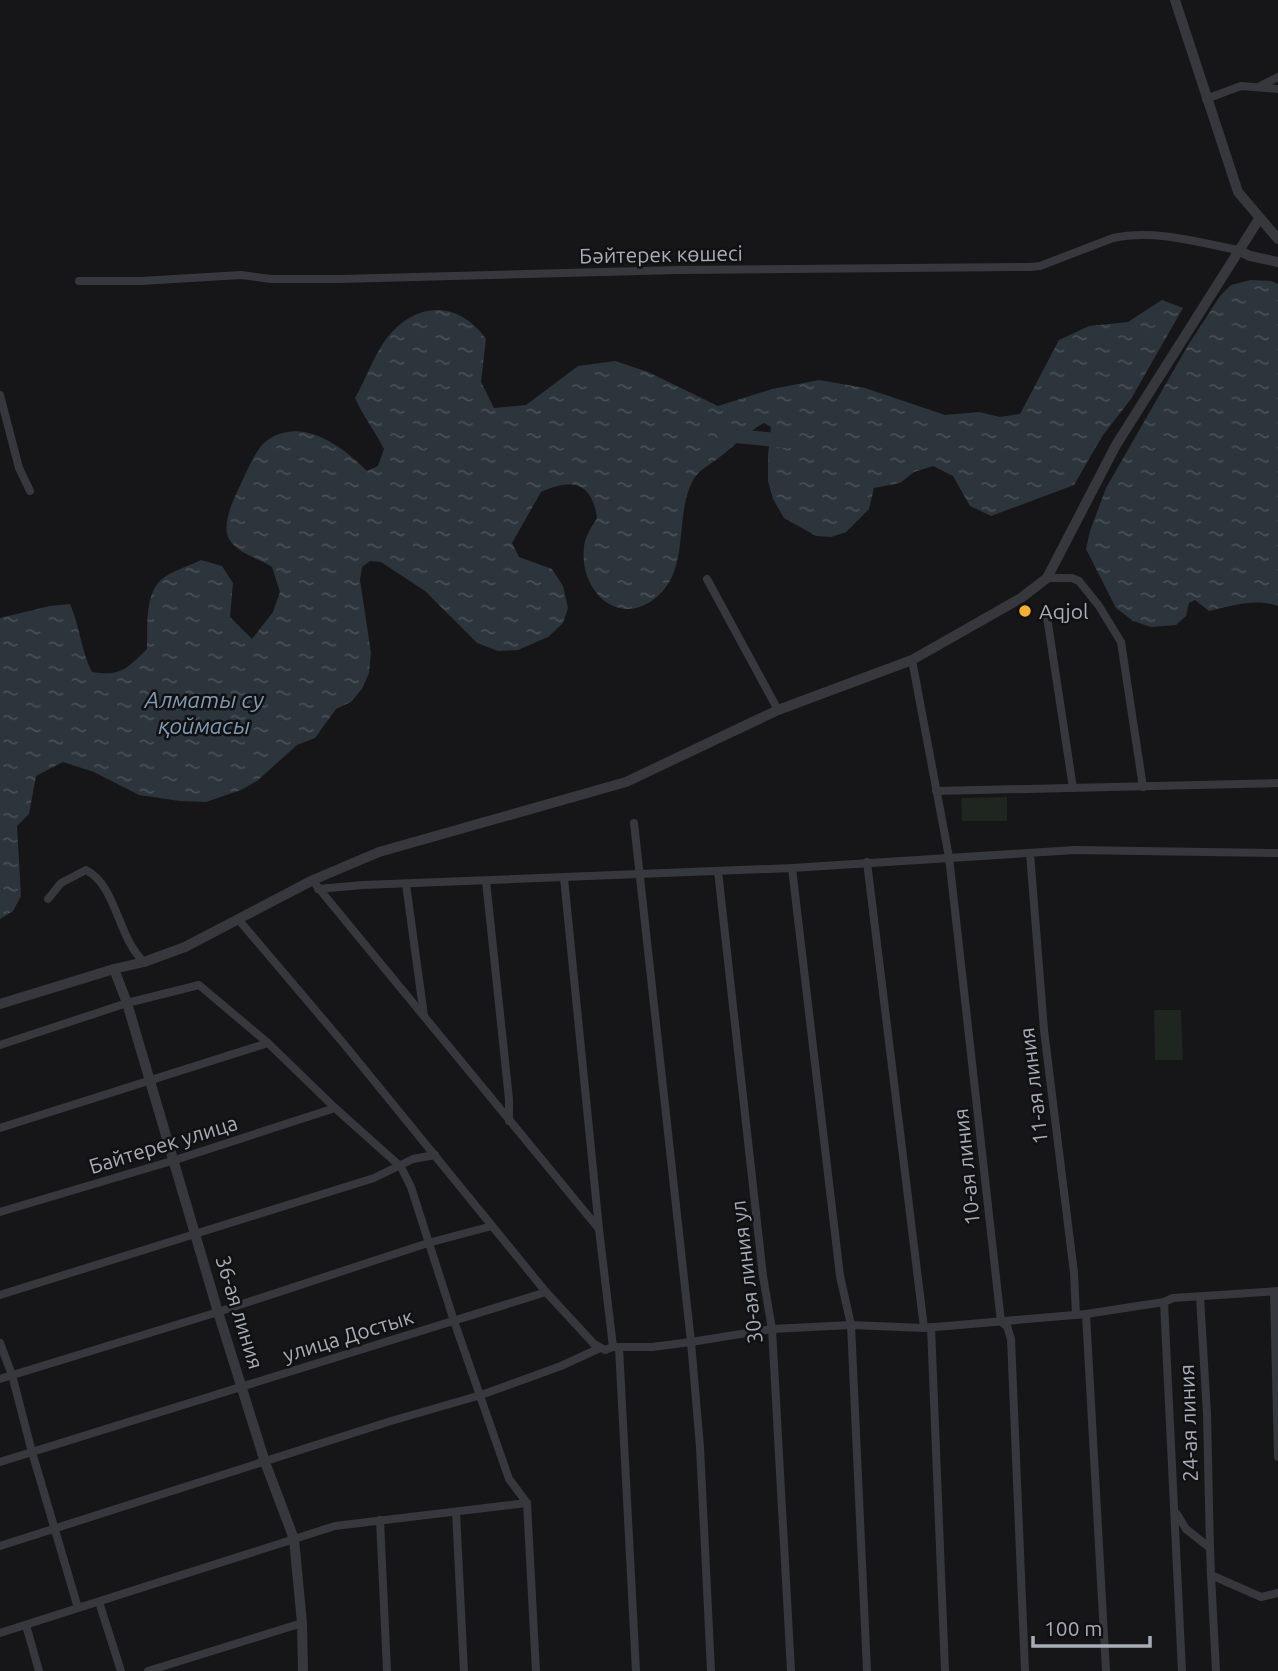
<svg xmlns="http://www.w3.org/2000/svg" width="1278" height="1671" font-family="Ubuntu,sans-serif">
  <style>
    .green { fill: #1e261f }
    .water { fill: url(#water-ripples) }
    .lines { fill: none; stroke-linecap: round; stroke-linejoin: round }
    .river { stroke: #2c353c; stroke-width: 14 }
    .minor { stroke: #37383d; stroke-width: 8 }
    .tertiary { stroke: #37383d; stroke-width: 10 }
    .poi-dot { fill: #f2b134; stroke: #111113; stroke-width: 2.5 }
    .labels { text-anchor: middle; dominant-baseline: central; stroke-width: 5; stroke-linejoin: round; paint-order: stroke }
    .street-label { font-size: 21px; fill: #a8adb8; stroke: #111113 }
    .poi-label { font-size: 21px; fill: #a8adb8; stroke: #111113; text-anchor: start }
    .water-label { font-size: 23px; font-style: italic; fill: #7f9bb3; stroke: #111113 }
  </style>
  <defs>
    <pattern id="water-ripples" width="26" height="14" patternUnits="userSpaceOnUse" patternTransform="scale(1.75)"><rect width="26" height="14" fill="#2c353c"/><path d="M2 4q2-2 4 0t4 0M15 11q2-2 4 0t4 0" fill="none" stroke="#485056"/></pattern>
  </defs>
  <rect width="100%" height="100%" fill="#161618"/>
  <g class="green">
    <polygon points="1007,797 1007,821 962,821 961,798"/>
    <polygon points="1154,1010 1181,1010 1183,1060 1155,1060"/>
  </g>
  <g class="water">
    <path d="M1251 280 1271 281 1278 284V606C1256 598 1231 606 1209 611L1195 600 1189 603 1186 616 1176 625 1151 627 1133 621 1116 608 1086 549 1090 531 1106 488 1187 347 1220 296 1231 285Z"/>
    <path d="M1162 300 1183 308 1131 399 1103 435 1074 485 991 516 970 506 953 476 933 466 914 472 900 483 874 488 869 509 846 532 831 537 816 536 784 518 773 499 768 481V455L771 427 764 423C747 432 736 445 721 456 712 464 699 469 693 480 673 517 692 572 653 600 615 627 579 588 584 547 585 536 591 528 597 518 592 482 572 478 541 492L512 543 519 557 552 569 563 586 568 608 563 623 548 637 518 650 498 651 477 643 425 591 381 562 370 561 362 567 360 580 371 653 369 673 362 689 351 702 336 709 315 738 297 745 257 781 241 790 206 802 180 801 139 795 94 772 63 762 36 776 29 814 17 826 21 896 13 911 0 919V618L50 606 70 604C80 626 81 651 92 672 120 677 128 668 147 649 148 629 144 595 161 580 171 571 189 566 201 560L222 566 233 583 230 617 252 639 273 612 280 592 272 567C259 558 235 553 228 537 223 523 232 503 238 490 245 476 253 454 264 443 299 414 341 445 367 471L378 466 384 449C375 431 363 416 355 398 366 379 373 357 386 339 416 301 458 300 486 339L481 382 494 408 526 405 578 366 615 361 648 372 718 406 772 389 819 380 865 388 945 415 979 412 1000 417 1020 414 1059 340 1089 326 1128 322Z"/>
  </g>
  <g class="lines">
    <polyline class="river" points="724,435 787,441"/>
    <g class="minor">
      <polyline points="1260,86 1278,77"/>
      <polyline points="1206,99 1241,86 1278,89"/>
      <path d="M79 281H141L241 275 271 279H340L679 270 1029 267 1040 266 1113 238C1154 229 1197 242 1238 250"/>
      <polyline points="0,395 19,468 30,491"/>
      <polyline points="1047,578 1072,578 1079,581 1099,606 1121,642 1143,787"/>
      <polyline points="707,579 778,710"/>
      <polyline points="1047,617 1073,788"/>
      <polyline points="912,660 949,857 1001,1322 1007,1326 1011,1339 1025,1671"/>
      <polyline points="936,791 1278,783"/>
      <polyline points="634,823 691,1342 700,1447 711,1671"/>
      <polyline points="1030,853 1044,1030 1074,1273 1076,1315"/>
      <polyline points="867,862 924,1328"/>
      <polyline points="792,868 840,1276 851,1325 867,1671"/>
      <polyline points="718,871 763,1276 772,1329 791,1671"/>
      <polyline points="564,878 599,1229 613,1347"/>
      <polyline points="486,881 509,1099 509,1121"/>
      <polyline points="406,884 424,1016"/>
      <polyline points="316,885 599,1229"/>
      <polyline points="318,889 363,885 792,868 1075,850 1278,853"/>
      <path d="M48 899 61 883 86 870C117 886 117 937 144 962"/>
      <polyline points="238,919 344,1044 546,1292 594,1344 605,1350 613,1347 652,1347 691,1342 772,1329 851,1325 924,1328 1086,1314 1164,1302"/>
      <polyline points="0,1045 127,1003 199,985 268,1043 335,1108 401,1167 411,1187 454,1321 509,1479 527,1503"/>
      <polyline points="0,1128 268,1043"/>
      <polyline points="0,1212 175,1160 335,1108"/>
      <polyline points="1274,1292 1278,1457"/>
      <polyline points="0,1295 374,1178 413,1159 435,1155"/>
      <polyline points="1200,1297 1207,1414 1210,1548"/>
      <polyline points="1086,1314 1106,1671"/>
      <polyline points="931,1327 945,1671"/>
      <polyline points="0,1343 12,1375 32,1452 78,1608"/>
      <polyline points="619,1347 636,1671"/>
      <polyline points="0,1379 218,1312 428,1243 492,1226"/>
      <polyline points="0,1462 546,1292"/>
      <polyline points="456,1512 464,1671"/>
      <polyline points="1177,1514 1186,1529 1210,1548 1211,1575 1261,1597 1278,1593"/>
      <polyline points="380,1520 387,1671"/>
      <polyline points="0,1546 391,1421 481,1395 561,1366 600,1348"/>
      <polyline points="1211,1575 1216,1671"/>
      <polyline points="99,1602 121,1671"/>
      <polyline points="26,1625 39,1671"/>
      <polyline points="0,1633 335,1526 527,1503 536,1671"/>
      <polyline points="148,1671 302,1623"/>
      <polyline points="1182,1671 1164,1302 1173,1298 1278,1291"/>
    </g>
    <g class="tertiary">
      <polyline points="1175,0 1238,192 1278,239"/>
      <polyline points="1238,250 1250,256 1278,262"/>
      <polyline points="114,969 127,1003 218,1312 265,1462 294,1539 302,1623 303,1671"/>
      <polyline points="0,1004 114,969 144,962 185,947 313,880 379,852 626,782 778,710 912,660 1021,598 1047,578 1116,445 1259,219"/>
    </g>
  </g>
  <circle class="poi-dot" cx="1025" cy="611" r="7"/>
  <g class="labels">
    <g class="street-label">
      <text transform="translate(661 254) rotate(-1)">Бәйтерек көшесі</text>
      <text transform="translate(1033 1086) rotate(-97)">11-ая линия</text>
      <text transform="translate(163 1144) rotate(-17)">Байтерек улица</text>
      <text transform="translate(966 1167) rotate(-96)">10-ая линия</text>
      <text transform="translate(746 1272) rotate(-97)">30-ая линия ул</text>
      <text transform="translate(240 1312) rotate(73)">36-ая линия</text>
      <text transform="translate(348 1335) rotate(-17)">улица Достык</text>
      <text transform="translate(1188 1423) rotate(-92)">24-ая линия</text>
    </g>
    <g class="poi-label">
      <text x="1039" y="611">Aqjol</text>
    </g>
    <g class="water-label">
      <text x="204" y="699">Алматы су<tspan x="204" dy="26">қоймасы</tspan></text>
    </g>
  </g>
  <path d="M1033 1636v10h117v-10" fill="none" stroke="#a8adb8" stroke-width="3.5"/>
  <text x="1044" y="1636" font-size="21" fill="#a8adb8" stroke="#111113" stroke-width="5" paint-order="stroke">100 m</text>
</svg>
